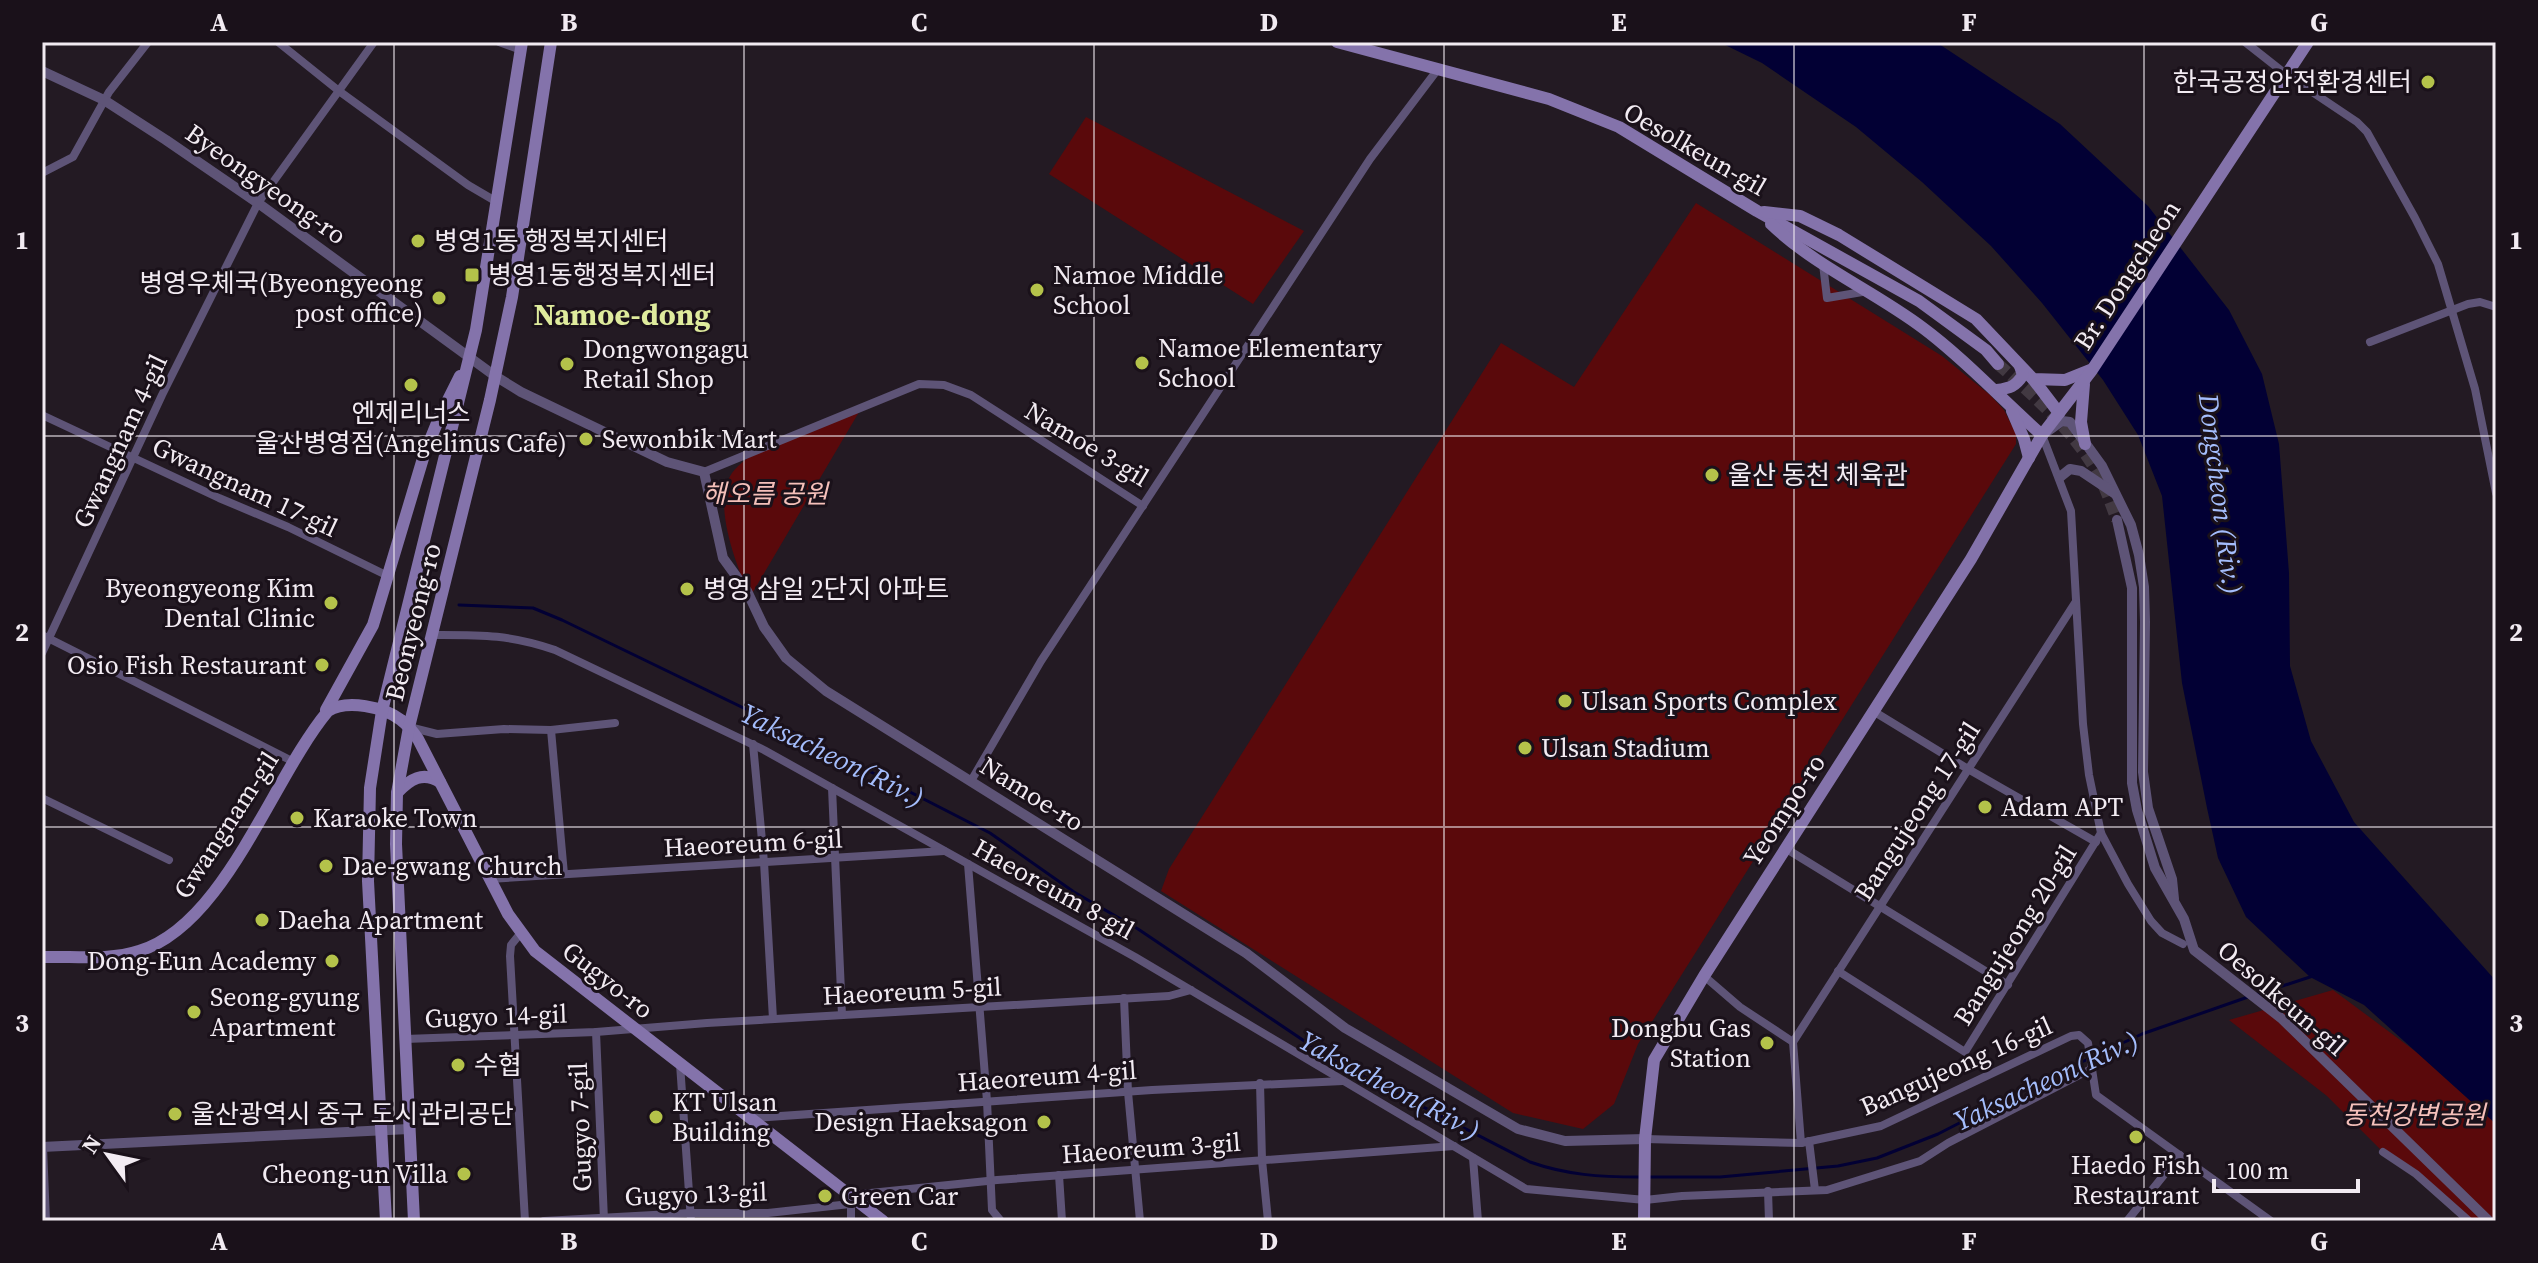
<svg xmlns="http://www.w3.org/2000/svg" width="2538" height="1263" font-family="'Source Serif 4','Noto Sans KR',serif">
  <style>
    .green { fill: #5a090b }
    .water { fill: #020034 }
    .lines { fill: none; stroke-linecap: round; stroke-linejoin: round }
    .stream { stroke: #020034; stroke-width: 3 }
    .secondary-tunnel { stroke: #423942; stroke-width: 12; stroke-dasharray: 12 6; stroke-linecap: butt }
    .minor { stroke: #5e5477; stroke-width: 8 }
    .tertiary { stroke: #5e5477; stroke-width: 10 }
    .secondary { stroke: #8473ab; stroke-width: 12 }
    .grid { fill: none; stroke: #f2ebf2; stroke-width: 2; stroke-opacity: 0.55 }
    .poi-dot { fill: #b4c24a; stroke: #1a111a; stroke-width: 3 }
    .labels { text-anchor: middle; dominant-baseline: central; stroke-width: 6; stroke-linejoin: round; paint-order: stroke }
    .poi-label { font-size: 26px; fill: #f2ebf2; stroke: #1a111a; text-anchor: start }
    .street-label { font-size: 26px; fill: #f2ebf2; stroke: #1a111a }
    .park-label { font-size: 26px; font-style: italic; fill: #f5c0ba; stroke: #1a111a }
    .water-label { font-size: 28px; font-style: italic; fill: #a4bdfc; stroke: #1a111a }
    .quarter-label { font-size: 30px; font-weight: bold; fill: #dfeb9d; stroke: #1a111a }
    .neatline { fill: none; stroke: #f2ebf2; stroke-width: 3 }
    .grid-label { font-size: 26px; text-anchor: middle; font-weight: bold; fill: #f2ebf2 }
  </style>
  <rect width="100%" height="100%" fill="#231a23"/>
  <g class="green">
    <polygon points="1086,117 1304,231 1253,304 1049,174"/>
    <polygon points="1696,203 1942,356 1990,395 2004,410 2016,434 2016,444 1638,1044 1614,1104 1583,1129 1513,1113 1161,891 1169,869 1501,343 1574,387"/>
    <path d="M862 407 750 597C737 566 711 503 732 473 753 444 828 421 862 407Z"/>
    <polygon points="2333,990 2419,1054 2496,1124 2496,1221 2467,1221 2459,1210 2383,1152 2327,1096 2229,1020"/>
  </g>
  <polygon class="water" points="1719,42 1936,42 2060,124 2148,206 2229,310 2262,374 2279,444 2289,573 2290,666 2311,741 2354,822 2496,981 2496,1124 2364,1005 2310,977 2246,917 2218,858 2207,808 2182,683 2162,496 2138,435 2103,380 2042,303 1991,246 1922,182 1856,127 1762,63"/>
  <g class="lines">
    <g class="stream">
      <path d="M459 605 533 608 562 620 791 731 990 833 1074 892 1138 929 1334 1061 1530 1162C1567 1175 1600 1177 1639 1177"/>
      <polyline points="2255,995 2313,976"/>
      <polyline points="1647,1177 1720,1177 1838,1166 1877,1158 1938,1134 2043,1080 2142,1034 2248,997"/>
    </g>
    <path class="secondary-tunnel" d="M1998 364C2034 396 2074 431 2098 474 2106 488 2111 505 2117 520"/>
    <g class="minor">
      <polyline points="278,42 339,91 468,185 497,202"/>
      <polyline points="499,42 521,50"/>
      <polyline points="2245,42 2287,75 2357,122 2367,132 2415,218 2438,264 2475,389 2496,493"/>
      <polyline points="42,173 73,157 109,92 148,42"/>
      <polyline points="1823,264 1827,298 1868,291"/>
      <polyline points="2370,342 2468,304 2480,302 2496,307"/>
      <polyline points="42,415 219,498 288,527 388,576"/>
      <polyline points="2042,435 2071,511 2083,724 2089,775 2101,833 2128,884 2151,921 2162,933 2183,944"/>
      <polyline points="704,472 919,384 944,385 971,395 1143,506"/>
      <polyline points="42,635 294,762"/>
      <path d="M432 635C479 635 509 634 555 650L764 750 1135 957 1526 1189 1645 1200 1682 1196 1827 1190 1920 1161 1948 1143 2093 1068"/>
      <polyline points="42,653 162,395 258,203 374,42"/>
      <polyline points="1873,711 1968,769 2096,842"/>
      <polyline points="413,728 437,734 504,729 551,730 615,723"/>
      <polyline points="551,730 564,874"/>
      <polyline points="753,744 764,862 773,1019"/>
      <polyline points="971,781 1041,661 1370,159 1438,69"/>
      <polyline points="832,788 842,1015"/>
      <polyline points="42,798 169,860"/>
      <polyline points="1785,848 2008,985"/>
      <polyline points="968,864 987,1101 992,1210 1001,1221"/>
      <polyline points="489,879 944,851"/>
      <polyline points="520,934 511,945 510,956 525,1221"/>
      <polyline points="1838,971 1965,1052 2101,833"/>
      <polyline points="1704,976 1740,1007 1793,1042 1801,1143"/>
      <polyline points="1124,998 1128,1092 1140,1221"/>
      <polyline points="596,1032 604,1220"/>
      <polyline points="405,1039 596,1032 707,1023 1169,996 1191,990"/>
      <polyline points="1793,1042 2075,603"/>
      <polyline points="680,1064 691,1221"/>
      <polyline points="1260,1083 1262,1160 1268,1221"/>
      <polyline points="753,1118 1152,1090 1343,1081"/>
      <polyline points="1645,1139 1801,1143 1881,1126 2071,1036 2079,1035 2088,1043 2096,1095 2271,1221"/>
      <polyline points="1809,1141 1815,1190"/>
      <polyline points="43,1147 46,1221"/>
      <polyline points="2383,1152 2416,1174 2469,1221"/>
      <polyline points="1473,1158 1478,1221"/>
      <polyline points="1059,1175 1062,1221"/>
      <polyline points="1768,1191 1769,1221"/>
      <polyline points="544,1221 690,1213 768,1213 850,1204"/>
      <polyline points="851,1221 851,1195 997,1180 1454,1146"/>
      <polyline points="2127,1221 2180,1155"/>
    </g>
    <g class="tertiary">
      <polyline points="42,71 104,100 166,140 258,203 495,376 521,392 667,462 704,472 723,558 747,591 764,627 786,658 826,691 1246,953 1345,1028 1518,1129 1565,1141 1645,1139"/>
      <polyline points="2048,431 2062,421 2070,422 2102,466 2131,525 2139,555 2144,587 2145,622 2143,772 2148,808 2172,879 2174,899"/>
      <polyline points="2060,477 2070,469 2081,471 2114,493"/>
      <polyline points="2117,520 2132,588 2132,783 2137,810 2155,868 2184,919 2194,950 2281,1018 2489,1221"/>
      <polyline points="42,1147 409,1129"/>
    </g>
    <g class="secondary">
      <polyline points="1337,42 1549,99 1619,127 1757,211 1919,301 1986,350 1998,364"/>
      <polyline points="1764,212 1800,216 1839,235 1976,319 2033,379 2065,380 2090,370"/>
      <path d="M1771 224C1816 267 1874 291 1923 328 1966 360 2002 400 2042 435"/>
      <polyline points="2033,379 2059,413"/>
      <polyline points="2084,384 2081,422 2085,444"/>
      <path d="M1997 390C2010 388 2015 387 2023 375L2020 366"/>
      <polyline points="2012,411 2024,439 2029,458"/>
      <polyline points="326,710 373,625 424,455 439,418 460,376"/>
      <path d="M397 793C410 779 423 771 440 782"/>
      <path d="M42 957C73 956 109 961 139 951 225 925 272 778 328 711 347 699 384 707 401 720 408 725 413 732 418 739L508 914 535 951 883 1221"/>
      <polyline points="386,1221 368,881 370,788 382,711 476,330 522,42"/>
      <polyline points="414,1221 396,844 397,793 409,727 490,400 512,297 551,42"/>
      <polyline points="1644,1221 1645,1139 1654,1060 1704,976 1971,559 2042,435 2092,370 2308,42"/>
    </g>
  </g>
  <path class="grid" d="M394 42V1221M744 42V1221M1094 42V1221M1444 42V1221M1794 42V1221M2144 42V1221M42 436H2496M42 827H2496"/>
  <g class="poi-dot">
    <circle cx="2428" cy="82" r="8"/>
    <circle cx="418" cy="241" r="8"/>
    <rect x="464" y="267" width="16" height="16" rx="4"/>
    <circle cx="1037" cy="290" r="8"/>
    <circle cx="439" cy="298" r="8"/>
    <circle cx="1142" cy="363" r="8"/>
    <circle cx="567" cy="364" r="8"/>
    <circle cx="411" cy="385" r="8"/>
    <circle cx="586" cy="439" r="8"/>
    <circle cx="1712" cy="475" r="8"/>
    <circle cx="687" cy="589" r="8"/>
    <circle cx="331" cy="603" r="8"/>
    <circle cx="322" cy="665" r="8"/>
    <circle cx="1565" cy="701" r="8"/>
    <circle cx="1525" cy="748" r="8"/>
    <circle cx="1985" cy="807" r="8"/>
    <circle cx="297" cy="818" r="8"/>
    <circle cx="326" cy="866" r="8"/>
    <circle cx="262" cy="920" r="8"/>
    <circle cx="332" cy="961" r="8"/>
    <circle cx="194" cy="1012" r="8"/>
    <circle cx="1767" cy="1043" r="8"/>
    <circle cx="458" cy="1065" r="8"/>
    <circle cx="175" cy="1114" r="8"/>
    <circle cx="656" cy="1117" r="8"/>
    <circle cx="1044" cy="1122" r="8"/>
    <circle cx="2136" cy="1137" r="8"/>
    <circle cx="464" cy="1174" r="8"/>
    <circle cx="825" cy="1196" r="8"/>
  </g>
  <g class="labels">
    <g class="poi-label">
      <text x="2412" y="82" text-anchor="end">한국공정안전환경센터</text>
      <text x="434" y="241">병영1동 행정복지센터</text>
      <text x="488" y="275">병영1동행정복지센터</text>
      <text x="1053" y="275">Namoe Middle<tspan x="1053" dy="30">School</tspan></text>
      <text x="423" y="283" text-anchor="end">병영우체국(Byeongyeong<tspan x="423" dy="30">post office)</tspan></text>
      <text x="1158" y="348">Namoe Elementary<tspan x="1158" dy="30">School</tspan></text>
      <text x="583" y="349">Dongwongagu<tspan x="583" dy="30">Retail Shop</tspan></text>
      <text x="411" y="413" text-anchor="middle">엔제리너스<tspan x="411" dy="30">울산병영점(Angelinus Cafe)</tspan></text>
      <text x="602" y="439">Sewonbik Mart</text>
      <text x="1728" y="475">울산 동천 체육관</text>
      <text x="315" y="588" text-anchor="end">Byeongyeong Kim<tspan x="315" dy="30">Dental Clinic</tspan></text>
      <text x="703" y="589">병영 삼일 2단지 아파트</text>
      <text x="306" y="665" text-anchor="end">Osio Fish Restaurant</text>
      <text x="1581" y="701">Ulsan Sports Complex</text>
      <text x="1541" y="748">Ulsan Stadium</text>
      <text x="2001" y="807">Adam APT</text>
      <text x="313" y="818">Karaoke Town</text>
      <text x="342" y="866">Dae-gwang Church</text>
      <text x="278" y="920">Daeha Apartment</text>
      <text x="316" y="961" text-anchor="end">Dong-Eun Academy</text>
      <text x="210" y="997">Seong-gyung<tspan x="210" dy="30">Apartment</tspan></text>
      <text x="1751" y="1028" text-anchor="end">Dongbu Gas<tspan x="1751" dy="30">Station</tspan></text>
      <text x="474" y="1065">수협</text>
      <text x="672" y="1102">KT Ulsan<tspan x="672" dy="30">Building</tspan></text>
      <text x="191" y="1114">울산광역시 중구 도시관리공단</text>
      <text x="1028" y="1122" text-anchor="end">Design Haeksagon</text>
      <text x="2136" y="1165" text-anchor="middle">Haedo Fish<tspan x="2136" dy="30">Restaurant</tspan></text>
      <text x="448" y="1174" text-anchor="end">Cheong-un Villa</text>
      <text x="841" y="1196">Green Car</text>
    </g>
    <g class="street-label">
      <text transform="translate(1695 149) rotate(30)">Oesolkeun-gil</text>
      <text transform="translate(266 184) rotate(35)">Byeongyeong-ro</text>
      <text transform="translate(2127 275) rotate(-57)">Br. Dongcheon</text>
      <text transform="translate(120 441) rotate(-65)">Gwangnam 4-gil</text>
      <text transform="translate(1087 444) rotate(31)">Namoe 3-gil</text>
      <text transform="translate(245 487) rotate(25)">Gwangnam 17-gil</text>
      <text transform="translate(413 622) rotate(-76)">Beonyeong-ro</text>
      <text transform="translate(1032 794) rotate(32)">Namoe-ro</text>
      <text transform="translate(1784 810) rotate(-57)">Yeompo-ro</text>
      <text transform="translate(1917 811) rotate(-57)">Bangujeong 17-gil</text>
      <text transform="translate(226 825) rotate(-57)">Gwangnam-gil</text>
      <text transform="translate(753 843) rotate(-3)">Haeoreum 6-gil</text>
      <text transform="translate(1054 889) rotate(29)">Haeoreum 8-gil</text>
      <text transform="translate(2015 935) rotate(-58)">Bangujeong 20-gil</text>
      <text transform="translate(608 980) rotate(38)">Gugyo-ro</text>
      <text transform="translate(912 991) rotate(-3)">Haeoreum 5-gil</text>
      <text transform="translate(2282 998) rotate(41)">Oesolkeun-gil</text>
      <text transform="translate(496 1016) rotate(-2)">Gugyo 14-gil</text>
      <text transform="translate(1956 1066) rotate(-24)">Bangujeong 16-gil</text>
      <text transform="translate(1047 1076) rotate(-4)">Haeoreum 4-gil</text>
      <text transform="translate(580 1127) rotate(-92)">Gugyo 7-gil</text>
      <text transform="translate(1151 1148) rotate(-4)">Haeoreum 3-gil</text>
      <text transform="translate(696 1194) rotate(-2)">Gugyo 13-gil</text>
    </g>
    <g class="park-label">
      <text x="765" y="494">해오름 공원</text>
      <text x="2414" y="1115">동천강변공원</text>
    </g>
    <g class="water-label">
      <text transform="translate(2221 494) rotate(83)">Dongcheon (Riv.)</text>
      <text transform="translate(833 755) rotate(26)">Yaksacheon(Riv.)</text>
      <text transform="translate(2046 1080) rotate(-25)">Yaksacheon(Riv.)</text>
      <text transform="translate(1390 1085) rotate(28)">Yaksacheon(Riv.)</text>
    </g>
    <g class="quarter-label">
      <text x="622" y="314">Namoe-dong</text>
    </g>
  </g>
  <rect width="2538" height="1263" fill="none" stroke="#1a111a" stroke-width="88"/>
  <g transform="translate(108 1155) rotate(303)" stroke="#1a111a" stroke-width="6" paint-order="stroke">
  <path d="M0-6L14 30L0 20L-14 30Z" fill="#f2ebf2"/>
  <text y="-12" font-size="22" font-weight="bold" text-anchor="middle" fill="#f2ebf2">N</text>
  </g>
  <path d="M2214 1179v12h144v-12" fill="none" stroke="#f2ebf2" stroke-width="4"/>
  <text x="2226" y="1179" font-size="24" fill="#f2ebf2" stroke="#1a111a" stroke-width="6" paint-order="stroke">100 m</text>
  <rect x="44" y="44" width="2450" height="1175" class="neatline"/>
  <g class="grid-label">
    <text x="219" y="31">A</text>
    <text x="569" y="31">B</text>
    <text x="919" y="31">C</text>
    <text x="1269" y="31">D</text>
    <text x="1619" y="31">E</text>
    <text x="1969" y="31">F</text>
    <text x="2319" y="31">G</text>
    <text x="22" y="249">1</text>
    <text x="2516" y="249">1</text>
    <text x="22" y="641">2</text>
    <text x="2516" y="641">2</text>
    <text x="22" y="1032">3</text>
    <text x="2516" y="1032">3</text>
    <text x="219" y="1250">A</text>
    <text x="569" y="1250">B</text>
    <text x="919" y="1250">C</text>
    <text x="1269" y="1250">D</text>
    <text x="1619" y="1250">E</text>
    <text x="1969" y="1250">F</text>
    <text x="2319" y="1250">G</text>
  </g>
</svg>
